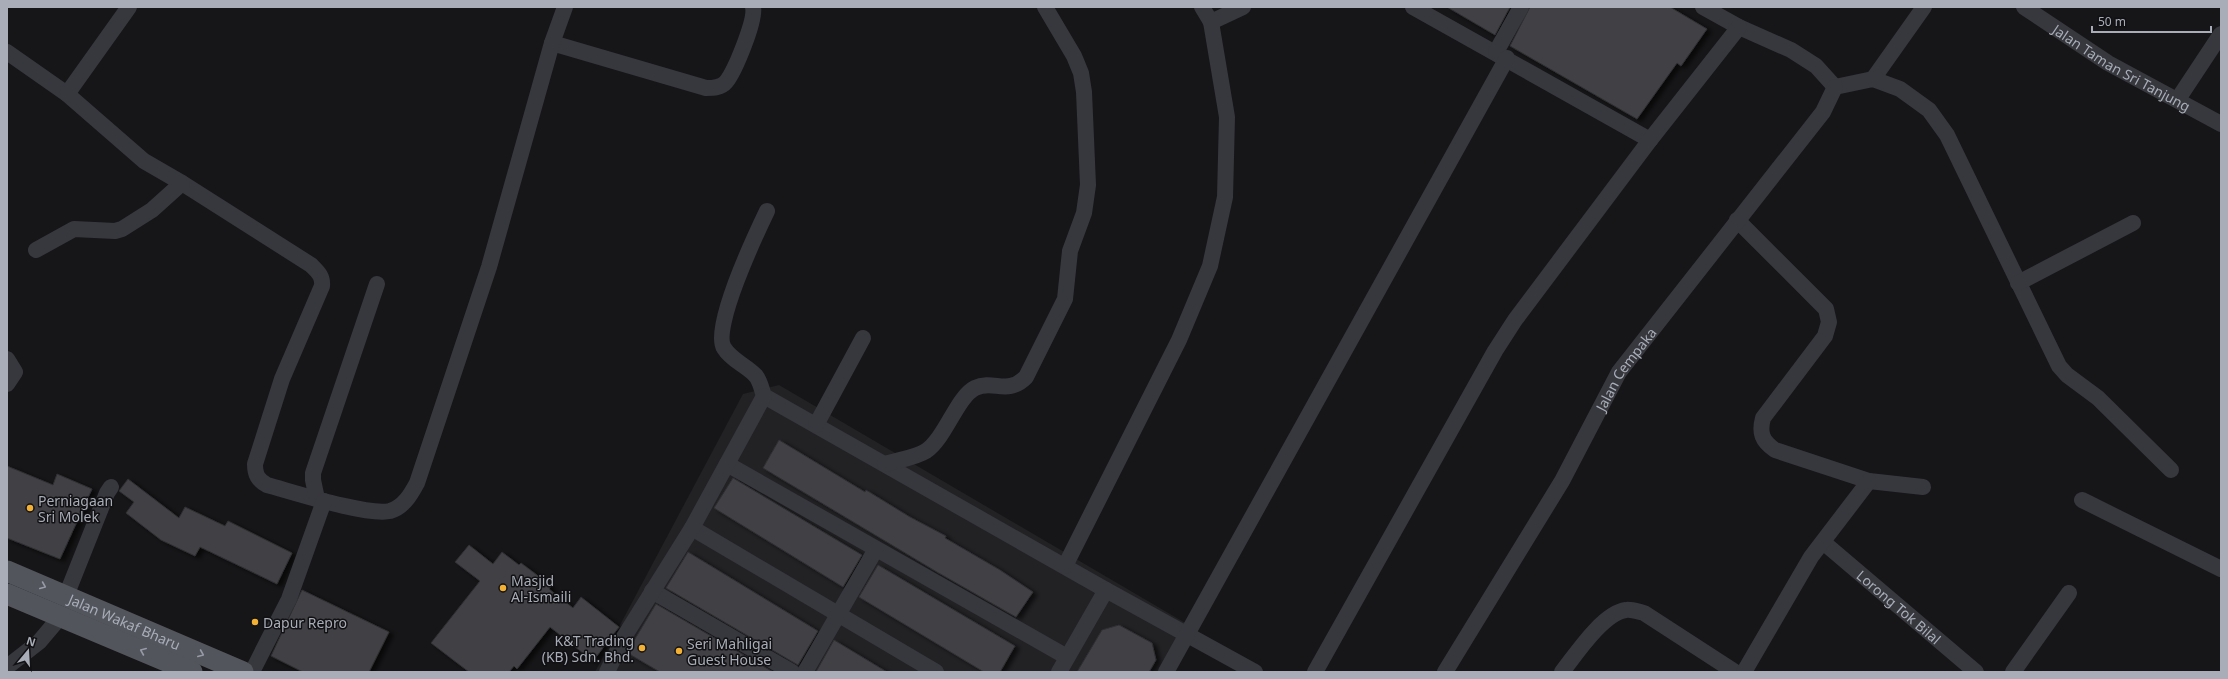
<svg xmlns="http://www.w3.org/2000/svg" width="2228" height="679" font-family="'Noto Sans',sans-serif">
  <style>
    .built { fill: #222225 }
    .building { fill: #404145; stroke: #303034; filter: url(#shadow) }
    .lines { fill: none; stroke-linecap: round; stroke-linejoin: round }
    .minor { stroke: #37383d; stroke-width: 16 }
    .major { stroke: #53555c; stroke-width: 21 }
    .oneway { stroke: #979ba6 }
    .poi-dot { fill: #f2b134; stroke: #111113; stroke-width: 1.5 }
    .labels { text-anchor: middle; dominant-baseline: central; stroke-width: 3; stroke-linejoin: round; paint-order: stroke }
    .street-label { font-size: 14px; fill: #a8adb8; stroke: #111113 }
    .poi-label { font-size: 14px; fill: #a8adb8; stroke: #111113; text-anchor: start }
  </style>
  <defs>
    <filter id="shadow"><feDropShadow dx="4.5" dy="2.5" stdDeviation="2" flood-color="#0009"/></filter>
  </defs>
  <rect width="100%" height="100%" fill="#161618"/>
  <polygon class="built" points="779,385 1187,624 1158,672 595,672 743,394"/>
  <g class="building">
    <polygon points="1447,7 1510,7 1495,35"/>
    <polygon points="1530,7 1670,7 1707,29 1681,66 1677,63 1637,119 1510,46"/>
    <polygon points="779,440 865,492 866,490 910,517 946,536 945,538 1000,570 1033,592 1016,617 937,572 763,468"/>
    <polygon points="7,466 53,485 57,474 92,489 60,559 7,538"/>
    <polygon points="733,478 862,555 843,587 714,508"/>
    <polygon points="128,479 179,518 185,507 225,526 228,521 292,553 277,584 200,547 195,556 161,540 126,513 134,502 119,491"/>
    <polygon points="469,545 493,564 502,552 519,565 521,563 533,572 551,586 549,589 573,608 581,597 619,627 593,661 550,627 517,669 514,666 509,672 469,672 431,643 480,581 455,562"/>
    <polygon points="688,552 818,631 798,665 666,588"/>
    <polygon points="878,565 1015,646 1000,672 984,672 859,597"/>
    <polygon points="302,590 389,632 369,672 303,672 271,656"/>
    <polygon points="656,604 773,672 660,672 631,655 629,649"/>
    <polygon points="1119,625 1152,643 1156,660 1149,672 1077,672 1102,630"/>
    <polygon points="834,640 887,672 816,672"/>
  </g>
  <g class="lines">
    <g class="minor">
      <polyline points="1413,7 1650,140"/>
      <polyline points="1703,7 1739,27 1791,50 1816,66 1835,87"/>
      <path id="s1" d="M2024 7 2108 63 2221 124"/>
      <polyline points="1211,22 1243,7"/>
      <path d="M552 43 706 88C713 88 721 88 726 82 735 71 756 20 753 7"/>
      <path d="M7 52 67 94 144 161 182 183 311 265C318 272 323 276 322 286L282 379 255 464C255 475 258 480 267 485 293 492 367 516 390 511 404 507 411 494 417 483L489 267 552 43 565 7"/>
      <polyline points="1496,52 1521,7"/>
      <polyline points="1873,79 1924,7"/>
      <polyline points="1835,87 1873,79 1900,89 1929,110 1947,135 2059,366 2067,375 2098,398 2171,470"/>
      <polyline points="67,94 129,7"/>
      <polyline points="2178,99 2221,34"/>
      <path d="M767 211C756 234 711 329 724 348 732 361 746 365 756 376 760 381 762 390 764 396L1106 590 1255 672"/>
      <path d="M1737 220 1826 309 1829 322 1825 336 1763 418C1759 433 1762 441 1775 450L1869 481 1923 487"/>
      <polyline points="36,250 74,229 115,231 122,229 152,210 182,183"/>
      <polyline points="2018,283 2133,223"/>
      <polyline points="7,359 15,372 7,384"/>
      <polyline points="816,425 863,338"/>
      <polyline points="727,464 1067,657"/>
      <path d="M885 464C897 460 915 458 926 451 946 437 957 397 975 388 994 379 1007 396 1026 377L1065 299 1070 251 1084 213 1088 185 1084 92 1081 73 1074 56 1045 7"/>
      <polyline points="317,499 313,480 313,473 377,284"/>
      <polyline points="2082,500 2221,569"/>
      <polyline points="692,528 936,672"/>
      <path id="s2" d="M1823 542 1976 672"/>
      <polyline points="1065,566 1179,340 1210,266 1225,197 1227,117 1211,22 1202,7"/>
      <polyline points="652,591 792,672"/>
      <polyline points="66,596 107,493 111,487"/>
      <polyline points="7,667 39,642 61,616"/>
      <polyline points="252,672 289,599 324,501"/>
      <polyline points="607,672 624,637 692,528 764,396"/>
      <polyline points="805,672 876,549"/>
      <polyline points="1059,672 1106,590"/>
      <polyline points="1166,672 1507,58"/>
      <polyline points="1315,672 1495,351 1515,320 1650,140 1739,27"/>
      <path id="s3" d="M1445 672 1562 481 1619 372 1823 112 1835 87"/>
      <path d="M1562 672C1576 654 1603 613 1626 610 1631 609 1639 612 1644 613L1735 672"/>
      <polyline points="1744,672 1811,557 1869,481"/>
      <polyline points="2013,672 2069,593"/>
    </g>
    <g class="major">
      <path id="s4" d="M7 571 243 672"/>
      <polyline points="7,594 192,672"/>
    </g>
  </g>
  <defs><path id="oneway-chevron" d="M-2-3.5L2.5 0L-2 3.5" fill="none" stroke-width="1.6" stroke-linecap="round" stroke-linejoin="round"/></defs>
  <g class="oneway">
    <use href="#oneway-chevron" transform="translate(43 586) rotate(23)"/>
    <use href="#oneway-chevron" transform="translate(143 651) rotate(-157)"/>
    <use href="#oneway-chevron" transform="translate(201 654) rotate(23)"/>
  </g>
  <g class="poi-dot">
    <circle cx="30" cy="508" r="4"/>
    <circle cx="503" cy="588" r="4"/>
    <circle cx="255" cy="622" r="4"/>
    <circle cx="642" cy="648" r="4"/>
    <circle cx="679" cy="651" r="4"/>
  </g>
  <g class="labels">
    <g class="street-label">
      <text stroke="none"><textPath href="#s1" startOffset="115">Jalan Taman Sri Tanjung</textPath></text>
      <text stroke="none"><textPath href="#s3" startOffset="353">Jalan Cempaka</textPath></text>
      <text stroke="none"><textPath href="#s2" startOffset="100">Lorong Tok Bilal</textPath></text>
      <text stroke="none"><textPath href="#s4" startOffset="128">Jalan Wakaf Bharu</textPath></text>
    </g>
    <g class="poi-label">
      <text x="38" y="500">Perniagaan<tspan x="38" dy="16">Sri Molek</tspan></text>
      <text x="511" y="580">Masjid<tspan x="511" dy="16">Al-Ismaili</tspan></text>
      <text x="263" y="622">Dapur Repro</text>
      <text x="634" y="640" text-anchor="end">K&amp;T Trading<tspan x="634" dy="16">(KB) Sdn. Bhd.</tspan></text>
      <text x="687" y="643">Seri Mahligai<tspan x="687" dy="16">Guest House</tspan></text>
    </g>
  </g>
  <rect width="2228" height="679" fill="none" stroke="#a8adb8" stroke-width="16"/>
  <g transform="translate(28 651) rotate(18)" stroke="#111113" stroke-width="3" paint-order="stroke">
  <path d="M0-3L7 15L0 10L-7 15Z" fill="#a8adb8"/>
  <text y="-6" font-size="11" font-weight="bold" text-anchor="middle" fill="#a8adb8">N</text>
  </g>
  <path d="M2092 26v6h119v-6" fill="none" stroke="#a8adb8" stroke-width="2"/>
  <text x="2098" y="26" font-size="12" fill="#a8adb8" stroke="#111113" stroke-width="3" paint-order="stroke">50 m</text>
</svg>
